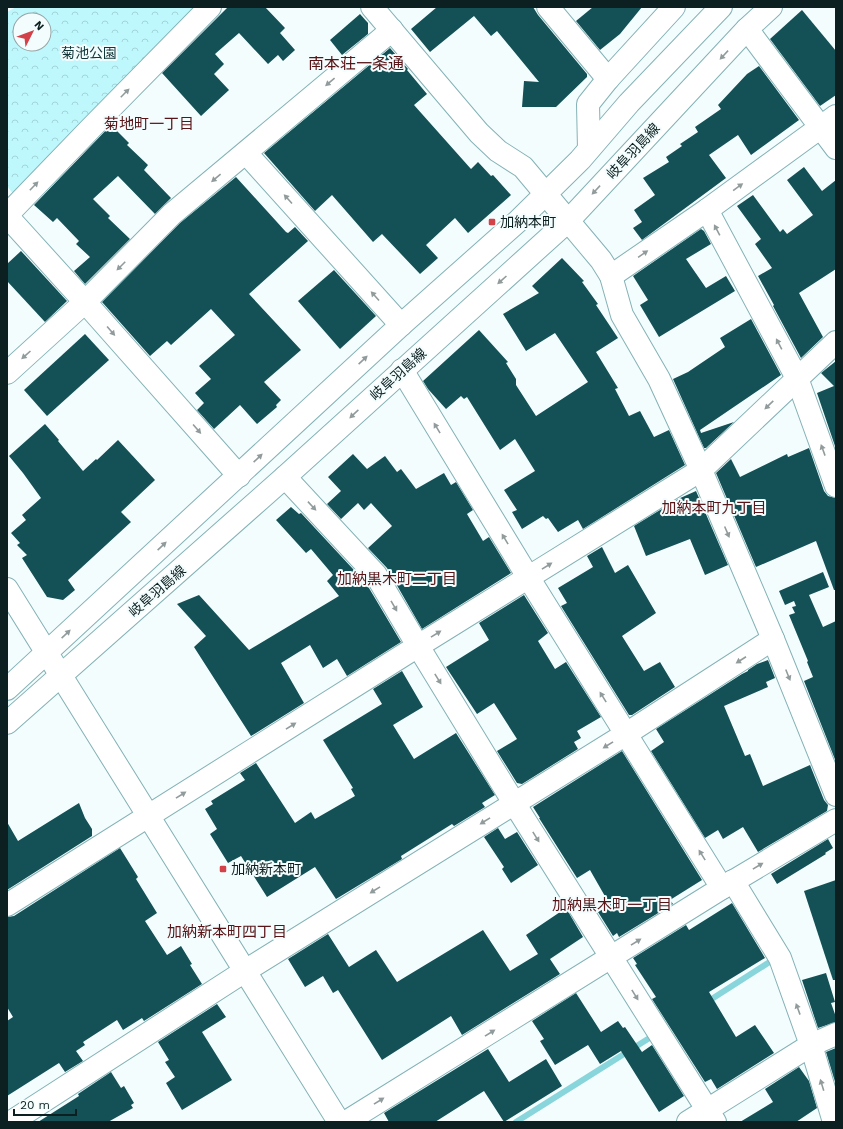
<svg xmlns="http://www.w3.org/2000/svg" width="843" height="1129" font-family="'Work Sans','Noto Sans JP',sans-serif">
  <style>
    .park { fill: url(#park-crowns); fill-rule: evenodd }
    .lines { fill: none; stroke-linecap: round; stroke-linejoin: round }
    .stream { stroke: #88d5db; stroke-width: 6 }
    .building { fill: #135156 }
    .street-casing { stroke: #84b2b6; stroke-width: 24 }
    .secondary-casing { stroke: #84b2b6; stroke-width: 24 }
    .street { stroke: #fff; stroke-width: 22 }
    .secondary { stroke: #fff; stroke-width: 22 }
    .oneway { fill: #929b9b }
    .poi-dot { fill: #d24248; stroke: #f4fdfe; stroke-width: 1.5 }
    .labels { text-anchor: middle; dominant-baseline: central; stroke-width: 4; stroke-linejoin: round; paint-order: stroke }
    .park-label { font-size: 14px; fill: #103639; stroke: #f4fdfe }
    .street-label { font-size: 14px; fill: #0d2021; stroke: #f4fdfe }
    .poi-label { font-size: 14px; fill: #0d2021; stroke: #f4fdfe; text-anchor: start }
    .neighbourhood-label { font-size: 15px; fill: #581417; stroke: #f4fdfe }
    .quarter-label { font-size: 16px; fill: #581417; stroke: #f4fdfe }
  </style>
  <defs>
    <pattern id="park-crowns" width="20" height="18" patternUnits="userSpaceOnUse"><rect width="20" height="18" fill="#bef8fd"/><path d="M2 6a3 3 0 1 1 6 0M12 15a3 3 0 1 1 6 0" fill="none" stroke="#a2d4d9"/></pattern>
  </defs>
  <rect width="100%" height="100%" fill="#f4fdfe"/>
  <path class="park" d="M16 7H199L14 195 7 186V12ZM20 20H44V44H20Z"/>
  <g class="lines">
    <g class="stream">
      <polyline points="707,1002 768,963"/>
      <polyline points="516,1122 651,1037"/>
    </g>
  </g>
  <g class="building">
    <polygon points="228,7 265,7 285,28 280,33 295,50 283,61 278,55 268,64 239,33 215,54 224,64 214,74 229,90 201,116 162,73"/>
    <polygon points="437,7 533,7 538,15 587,74 587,77 556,107 522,107 524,81 539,82 497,31 491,36 474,16 430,52 411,29"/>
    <polygon points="593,7 642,7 620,34 600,50 576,21"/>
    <polygon points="802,10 836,51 836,95 820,106 770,39"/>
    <polygon points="360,14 368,23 368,34 342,55 330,40"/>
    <polygon points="390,48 408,69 407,70 427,94 414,105 471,169 478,162 491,176 493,175 511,195 468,233 455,218 426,245 438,258 420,274 382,234 373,242 332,195 315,211 264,153"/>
    <polygon points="759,66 799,120 751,155 738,135 709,155 726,178 642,240 633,228 642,222 634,210 655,195 643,178 669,162 666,157 682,146 680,144 698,132 695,127 721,109 718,105 747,74"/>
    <polygon points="111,125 129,143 127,145 148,165 144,170 171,198 155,214 118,176 93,199 110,216 108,218 130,239 85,284 74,271 90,257 76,244 79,241 57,218 53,222 34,205"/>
    <polygon points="804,167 822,191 836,180 836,269 799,293 823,337 801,358 773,306 774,305 758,276 772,268 755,244 761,239 737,206 753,195 780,232 783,229 787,234 813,215 787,180"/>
    <polygon points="236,177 286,232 288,233 295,227 308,241 249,294 301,350 264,382 281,400 276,405 277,407 257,424 240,405 214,429 197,410 204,403 195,393 211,379 199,366 235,335 211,309 171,345 167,341 150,356 102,302 180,223"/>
    <polygon points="701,229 704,231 711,244 686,259 706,288 726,276 735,291 659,337 640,305 648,300 633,276"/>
    <polygon points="21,251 67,301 45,322 7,281 7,264"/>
    <polygon points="562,258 584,281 582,282 598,304 596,305 618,338 596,352 618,388 615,389 629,416 640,411 654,437 669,430 685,465 583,529 578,520 558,532 548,518 546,519 543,516 522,529 512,512 517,510 504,490 535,471 515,439 500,450 467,397 464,399 461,396 446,409 428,389 423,381 479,330 508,362 506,363 516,379 516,385 536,416 588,382 555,333 526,351 503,314 539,293 532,286"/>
    <polygon points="334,270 376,316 340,349 298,301"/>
    <polygon points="751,319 781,375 700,430 701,433 734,422 706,448 704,448 673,379 688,372 725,347 720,338"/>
    <polygon points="85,334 109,360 47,416 24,390"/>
    <polygon points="836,361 836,449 817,393 834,386 821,373"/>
    <polygon points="45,424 59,440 58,441 83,471 96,459 97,460 118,440 155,480 121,512 131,522 68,580 75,590 63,600 47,597 22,558 27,555 17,545 20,543 11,533 26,520 22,515 41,498 23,473 9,456"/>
    <polygon points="809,448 824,491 828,496 836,498 836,590 834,590 816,541 756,567 716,473 731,459 740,477 787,454 788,457"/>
    <polygon points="353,454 367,469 385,456 397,472 401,469 416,489 444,473 451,485 456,482 473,510 467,514 483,541 489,537 511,573 422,629 387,568 368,548 392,526 371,503 364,510 358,503 341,519 327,504 341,491 328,477"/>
    <polygon points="696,491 728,565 705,575 690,539 646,556 634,526 678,499"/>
    <polygon points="291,507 299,514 301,513 366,583 401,642 347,676 337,659 323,668 310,645 281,663 304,703 251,736 194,647 206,636 177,604 199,595 249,650 339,596 327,581 333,575 311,549 306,553 276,520"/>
    <polygon points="602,547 615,573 628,565 656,613 622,636 644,671 660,662 675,687 632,715 629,715 561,606 567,603 558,588 593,567 587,556"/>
    <polygon points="823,572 829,587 809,595 823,627 836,621 836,762 804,681 813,677 807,662 808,661 789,615 795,613 792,607 796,606 794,601 785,605 779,591"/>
    <polygon points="524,595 548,633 538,641 555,669 566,662 601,717 577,731 581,738 574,742 578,749 522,784 517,783 497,751 517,739 494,703 477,714 446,667 489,640 479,623"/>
    <polygon points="768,660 775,678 766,682 768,687 724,706 745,756 750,754 763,786 810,765 824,800 828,805 827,811 758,852 743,827 723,839 718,830 705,838 651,751 664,742 656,729 742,674 748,671 748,670 757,664"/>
    <polygon points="402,671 423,707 393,725 414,759 456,733 495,795 482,803 485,807 454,826 452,824 401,856 402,859 336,899 315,867 267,897 241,856 228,863 210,834 217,829 205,809 213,804 211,801 245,780 240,773 256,763 295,823 311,812 315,819 355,796 351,789 353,788 323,740 382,704 373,689"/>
    <polygon points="622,751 702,880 670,900 673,904 619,937 617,933 613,936 598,912 610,905 590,870 577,878 539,818 540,818 533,807"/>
    <polygon points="79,803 85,818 92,829 92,836 7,890 7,822 18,841"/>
    <polygon points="498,828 505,839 517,832 538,865 511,883 502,869 504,867 484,837"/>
    <polygon points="828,839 833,848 825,853 826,854 777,884 771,874"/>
    <polygon points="120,848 138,877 136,879 157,913 145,921 167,955 181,946 192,964 190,965 202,984 144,1021 142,1018 123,1030 117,1020 83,1042 85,1045 76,1051 83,1061 65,1072 59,1063 7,1096 7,1021 13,1017 7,1007 7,917 14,916"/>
    <polygon points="836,880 836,980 833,980 804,891"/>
    <polygon points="732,903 765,958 709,992 736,1037 755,1025 774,1053 717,1089 711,1079 705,1082 652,999 656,997 635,965 637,964 633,958 686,925 689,930"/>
    <polygon points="566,908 583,937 550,959 560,974 462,1035 451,1016 382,1060 338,990 333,993 323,976 305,987 288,959 328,934 349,967 376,950 397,982 483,930 510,971 538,954 526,935"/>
    <polygon points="826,973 835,1002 831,1003 836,1017 836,1022 818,1028 802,980"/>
    <polygon points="576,993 601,1032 618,1021 623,1028 625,1027 642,1052 652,1045 684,1096 659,1112 621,1051 600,1064 588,1045 555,1065 540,1041 544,1039 532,1021"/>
    <polygon points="217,1004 226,1017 202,1032 232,1080 182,1110 166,1083 175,1077 165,1062 169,1060 158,1042"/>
    <polygon points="836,1048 836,1085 826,1052"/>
    <polygon points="488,1049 509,1082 546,1059 562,1086 504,1122 484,1091 435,1122 389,1122 384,1113"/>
    <polygon points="799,1067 809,1081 817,1108 796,1122 740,1122 773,1102 765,1089"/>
    <polygon points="111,1072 121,1088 124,1086 134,1103 131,1105 133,1108 108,1122 38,1122 79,1096 78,1094"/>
  </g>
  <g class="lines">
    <defs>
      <g id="street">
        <polyline points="372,7 479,133 498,151 523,167 601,260 611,276 622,315 659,379 701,470 773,639 836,795"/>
        <polyline points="548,7 608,79"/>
        <polyline points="747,29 836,148"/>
        <polyline points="589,149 588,104 608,79 674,7"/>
        <polyline points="246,153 401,325"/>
        <polyline points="707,210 797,378 836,486"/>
        <polyline points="7,215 91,128 210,7"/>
        <polyline points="7,216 85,302 239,476"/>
        <polyline points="611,276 707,210 836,116"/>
        <polyline points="402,370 528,577 722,888"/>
        <polyline points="7,373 85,302 172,214 392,30"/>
        <polyline points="285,477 376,575 418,646 514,803 715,1122"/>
        <polyline points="733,881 780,958 811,1045 834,1122"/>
        <polyline points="7,905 418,646 701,470 836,342"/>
        <polyline points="11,1122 245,971 626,734 773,639"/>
        <polyline points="346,1122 722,888 836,820"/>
        <polyline points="688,1122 811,1045 836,1034"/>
      </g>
      <g id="secondary">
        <polyline points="7,589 339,1122"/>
        <polyline points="7,689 401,325 517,222 580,160 629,103 721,7"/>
        <polyline points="7,723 285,477 569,220 747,29 771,7"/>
      </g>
    </defs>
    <use href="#street" class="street-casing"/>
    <use href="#secondary" class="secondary-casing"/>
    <use href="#street" class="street"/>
    <use href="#secondary" class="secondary"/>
  </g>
  <defs><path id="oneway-solid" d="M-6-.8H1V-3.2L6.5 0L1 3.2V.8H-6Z"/></defs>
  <g class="oneway">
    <use href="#oneway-solid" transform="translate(724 55) rotate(133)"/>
    <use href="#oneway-solid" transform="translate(330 82) rotate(140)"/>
    <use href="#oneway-solid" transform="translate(125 93) rotate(-45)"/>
    <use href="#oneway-solid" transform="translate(216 178) rotate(140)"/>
    <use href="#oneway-solid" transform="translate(34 186) rotate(-46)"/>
    <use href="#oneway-solid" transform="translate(738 187) rotate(-36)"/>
    <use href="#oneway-solid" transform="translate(596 190) rotate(133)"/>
    <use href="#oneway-solid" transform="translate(288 199) rotate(-132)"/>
    <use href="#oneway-solid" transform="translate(717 230) rotate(-118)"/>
    <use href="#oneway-solid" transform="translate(643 254) rotate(-35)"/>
    <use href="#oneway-solid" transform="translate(121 266) rotate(135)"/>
    <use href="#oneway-solid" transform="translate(502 280) rotate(138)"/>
    <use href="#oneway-solid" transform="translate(375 296) rotate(-132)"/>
    <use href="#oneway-solid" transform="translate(111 331) rotate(49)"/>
    <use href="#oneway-solid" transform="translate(779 344) rotate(-118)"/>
    <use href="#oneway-solid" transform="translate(26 355) rotate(138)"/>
    <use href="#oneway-solid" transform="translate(363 360) rotate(-43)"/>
    <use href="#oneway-solid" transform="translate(769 405) rotate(136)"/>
    <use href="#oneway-solid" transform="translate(354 414) rotate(137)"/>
    <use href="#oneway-solid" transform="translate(437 428) rotate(-121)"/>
    <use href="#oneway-solid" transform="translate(197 429) rotate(49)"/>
    <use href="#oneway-solid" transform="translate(823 450) rotate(-110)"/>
    <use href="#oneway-solid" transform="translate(258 458) rotate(-43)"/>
    <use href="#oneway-solid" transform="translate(312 506) rotate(47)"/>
    <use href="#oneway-solid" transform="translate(727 532) rotate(67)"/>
    <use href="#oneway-solid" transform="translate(505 539) rotate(-121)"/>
    <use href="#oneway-solid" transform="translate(162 546) rotate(-43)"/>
    <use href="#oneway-solid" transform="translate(547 566) rotate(-32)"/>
    <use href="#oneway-solid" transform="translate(394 606) rotate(60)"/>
    <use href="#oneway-solid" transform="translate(66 634) rotate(-43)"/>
    <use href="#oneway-solid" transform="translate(436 634) rotate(-32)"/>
    <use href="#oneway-solid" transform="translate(741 660) rotate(147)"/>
    <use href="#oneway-solid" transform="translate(788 675) rotate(68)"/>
    <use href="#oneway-solid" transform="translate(438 679) rotate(58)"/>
    <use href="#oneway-solid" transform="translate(603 697) rotate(-122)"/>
    <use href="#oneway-solid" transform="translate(291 726) rotate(-32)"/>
    <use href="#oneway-solid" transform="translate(608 745) rotate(148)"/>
    <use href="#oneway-solid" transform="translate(181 795) rotate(-32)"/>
    <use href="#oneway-solid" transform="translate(485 821) rotate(148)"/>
    <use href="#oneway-solid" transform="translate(536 837) rotate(58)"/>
    <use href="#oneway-solid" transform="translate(702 855) rotate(-122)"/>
    <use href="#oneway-solid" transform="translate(758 866) rotate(-31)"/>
    <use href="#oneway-solid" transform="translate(375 890) rotate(148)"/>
    <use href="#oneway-solid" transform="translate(636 942) rotate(-32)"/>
    <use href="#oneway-solid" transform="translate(635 995) rotate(58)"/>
    <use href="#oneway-solid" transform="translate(798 1009) rotate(-110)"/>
    <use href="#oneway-solid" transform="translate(490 1033) rotate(-32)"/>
    <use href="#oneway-solid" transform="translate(822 1085) rotate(-107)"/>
    <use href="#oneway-solid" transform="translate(379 1101) rotate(-32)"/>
  </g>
  <g class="poi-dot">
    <rect x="488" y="218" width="8" height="8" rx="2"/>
    <rect x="219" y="865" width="8" height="8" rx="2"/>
  </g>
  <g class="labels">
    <g class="park-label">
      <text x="89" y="53">菊池公園</text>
    </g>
    <g class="street-label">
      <text transform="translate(633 151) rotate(-47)">岐阜羽島線</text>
      <text transform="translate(398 374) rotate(-42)">岐阜羽島線</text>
      <text transform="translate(157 591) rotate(-41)">岐阜羽島線</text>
    </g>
    <g class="poi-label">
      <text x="500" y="222">加納本町</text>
      <text x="231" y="869">加納新本町</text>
    </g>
    <g class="neighbourhood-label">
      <text x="149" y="124">菊地町一丁目</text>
      <text x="714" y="508">加納本町九丁目</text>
      <text x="397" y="579">加納黒木町二丁目</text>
      <text x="612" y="905">加納黒木町一丁目</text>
      <text x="227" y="932">加納新本町四丁目</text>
    </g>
    <g class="quarter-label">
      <text x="356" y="63">南本荘一条通</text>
    </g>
  </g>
  <rect width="843" height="1129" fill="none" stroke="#0d2021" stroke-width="16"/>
  <g transform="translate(32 32) rotate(48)"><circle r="19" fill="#f4fdfe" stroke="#98a5a6"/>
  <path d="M0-3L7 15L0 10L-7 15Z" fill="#d24248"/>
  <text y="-6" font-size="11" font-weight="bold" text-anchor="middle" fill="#0d2021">N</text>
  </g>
  <path d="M14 1109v6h62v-6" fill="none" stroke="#0d2021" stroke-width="2"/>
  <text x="20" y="1109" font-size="12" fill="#0d2021" stroke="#f4fdfe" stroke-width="3" paint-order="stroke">20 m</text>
</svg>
